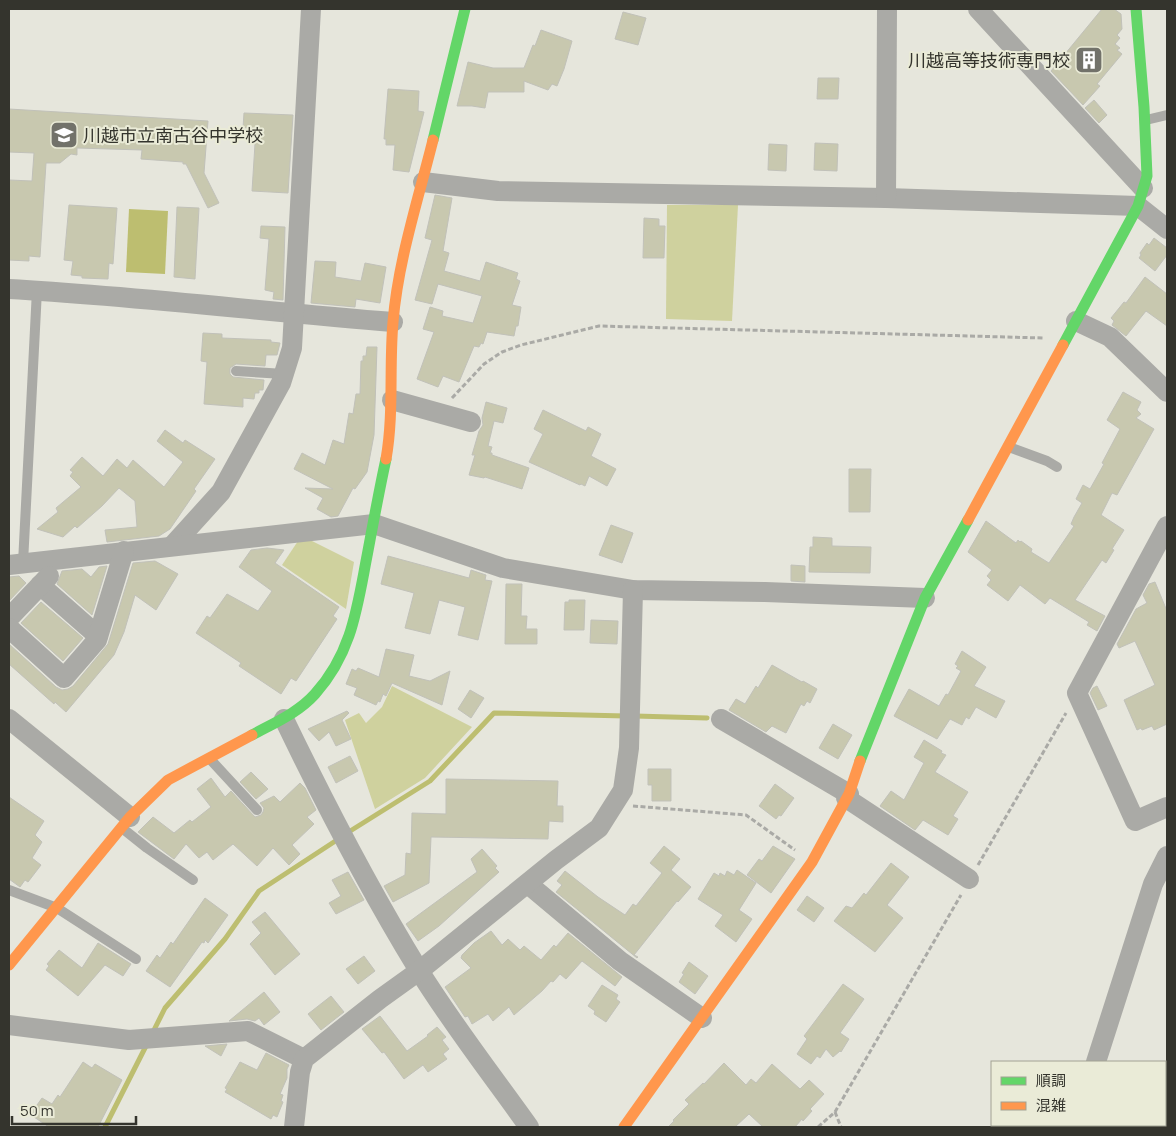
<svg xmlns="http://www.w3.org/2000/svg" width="1176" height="1136" font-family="Manrope,'Noto Sans JP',sans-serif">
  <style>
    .green { fill: #cfd19e }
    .water { fill: #bdbe70 }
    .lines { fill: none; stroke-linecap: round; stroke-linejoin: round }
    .stream { stroke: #bdbe70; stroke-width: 5 }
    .building { fill: #c8c8af; stroke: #c1c1b9 }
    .path { stroke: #aaaaa6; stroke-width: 3; stroke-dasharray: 5 2.5; stroke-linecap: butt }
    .lane { stroke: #aaaaa6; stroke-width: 10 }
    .street { stroke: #aaaaa6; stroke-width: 20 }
    .fast { stroke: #63d668; stroke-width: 11 }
    .slow { stroke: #ff974d; stroke-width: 11 }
    .labels { text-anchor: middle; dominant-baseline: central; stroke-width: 4; stroke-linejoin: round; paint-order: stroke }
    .poi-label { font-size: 18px; fill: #34342d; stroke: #eaebd7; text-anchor: end }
  </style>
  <rect width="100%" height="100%" fill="#e6e6dc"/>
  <g class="green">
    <polygon points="667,205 738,205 732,321 666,319"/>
    <polygon points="308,539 354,562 346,609 282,565 298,541"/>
    <polygon points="392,686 472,727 425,778 375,809 345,720 359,713 366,723 382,707"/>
  </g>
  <polygon class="water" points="129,209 168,211 165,274 126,272"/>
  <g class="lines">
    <g class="stream">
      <polyline points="635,716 707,718"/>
      <polyline points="347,833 430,781 494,713 626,716"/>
      <polyline points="153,1032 165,1008 225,939 259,891 340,838"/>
      <polyline points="105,1127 147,1044"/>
    </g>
  </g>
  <g class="building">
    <polygon points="1102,9 1114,9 1121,14 1122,29 1117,35 1120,38 1115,44 1120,48 1117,50 1122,54 1097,84 1100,86 1083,105 1051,71"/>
    <polygon points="623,12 646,18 638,45 615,39"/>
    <polygon points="541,30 572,41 564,69 557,86 552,84 548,90 524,81 524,92 488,92 485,108 472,106 457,106 468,62 493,68 524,68 533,45 535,46"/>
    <polygon points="818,78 839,78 838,99 817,99"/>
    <polygon points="388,89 419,91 418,111 424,112 409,172 393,170 395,145 386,145 386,139 384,139"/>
    <polygon points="1094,100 1107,115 1099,123 1085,108"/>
    <polygon points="9,109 208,121 204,173 219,203 208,208 186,164 183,164 183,162 141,159 142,150 77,148 77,155 71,154 60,163 46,163 40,257 29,256 29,261 9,260 9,180 32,181 34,153 9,152"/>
    <polygon points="244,113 293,115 288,193 252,191 256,128 243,128"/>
    <polygon points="815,143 838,144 837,171 814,170"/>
    <polygon points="769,144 787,145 786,171 768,170"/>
    <polygon points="435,195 452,198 443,251 449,253 444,271 480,281 486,262 518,273 516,279 520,281 512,305 521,307 518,326 516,326 514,336 487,332 483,344 481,343 479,347 474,346 459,382 443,376 438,387 417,379 434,332 423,329 430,307 443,311 442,316 473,323 482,296 438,284 432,304 415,300 432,240 425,238"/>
    <polygon points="69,205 117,208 113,264 109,263 108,279 82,278 82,276 71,275 73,261 64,260"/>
    <polygon points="177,207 199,208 195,279 174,277"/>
    <polygon points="644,218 659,219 659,226 665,226 664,258 643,258"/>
    <polygon points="261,226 285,227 283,300 273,299 274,292 265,290 269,239 260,238"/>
    <polygon points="1154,238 1167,248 1167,255 1155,271 1139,258 1141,255 1140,253 1147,243 1149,245"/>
    <polygon points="315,261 336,262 335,277 361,281 365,263 386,267 380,303 356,299 355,307 311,303"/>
    <polygon points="1145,277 1167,294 1167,326 1146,311 1126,336 1112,325 1114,321 1111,318 1124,302 1126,303"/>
    <polygon points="203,333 222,334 222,338 271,340 271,342 280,343 277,355 266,355 265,366 236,364 230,368 230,374 233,377 264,380 263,390 259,390 259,393 255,393 254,399 243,398 243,407 204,404 207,362 201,361"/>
    <polygon points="367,347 377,347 374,435 367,472 355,489 353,488 338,516 331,517 317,509 323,498 305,488 333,489 294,469 302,453 325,465 333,440 344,444 349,413 353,414 356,394 360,394 361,361 363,361 363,356 366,356"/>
    <polygon points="1123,392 1141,402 1137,410 1141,414 1136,418 1154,429 1117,495 1112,493 1101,515 1124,530 1112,549 1114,550 1106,563 1102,560 1075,600 1105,616 1097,631 1087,625 1089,622 1050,598 1045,604 1020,585 1008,601 987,585 991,580 987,576 992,570 968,552 986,521 1016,543 1018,540 1020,542 1021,541 1032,549 1031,552 1049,563 1074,526 1071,524 1074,517 1082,503 1076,499 1083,485 1090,489 1104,464 1102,463 1120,429 1107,420"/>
    <polygon points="486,402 507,408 503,423 494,421 488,446 492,447 490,453 492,453 492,455 529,468 522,489 485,477 484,478 469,475 475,455 472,455 479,431 483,425 482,418"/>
    <polygon points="543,410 586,431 588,427 601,434 591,456 616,469 607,486 589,476 585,486 581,484 580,485 529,462 543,434 534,429"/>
    <polygon points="165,430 183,443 185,440 215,459 194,489 196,491 170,529 159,536 107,542 105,530 137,527 135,501 119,488 102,506 77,528 75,526 63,537 37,529 58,512 56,508 81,487 70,476 73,472 70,470 82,457 103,476 117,459 127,468 133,460 164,487 183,462 157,441"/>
    <polygon points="849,469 871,469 870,512 849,512"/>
    <polygon points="611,525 633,533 622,563 599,555"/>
    <polygon points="813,537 832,538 832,546 871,547 870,573 809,572 810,547 813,547"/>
    <polygon points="267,548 284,550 275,563 339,607 333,616 337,619 302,672 296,681 291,678 281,694 239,666 241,663 196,633 207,616 210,618 227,594 258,611 272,591 239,567 251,550"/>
    <polygon points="388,556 469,578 471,570 486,575 485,580 492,581 478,640 458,635 465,607 439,600 430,634 405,628 414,593 381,584"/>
    <polygon points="155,561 178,574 156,610 135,595 124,632 114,655 66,712 55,702 54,704 9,664 9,644 56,687 62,690 68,689 73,686 108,644 133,563"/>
    <polygon points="791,565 805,566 805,582 791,581"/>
    <polygon points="107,566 92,615 57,584 62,571 82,569 91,577 99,567"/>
    <polygon points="19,576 26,583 9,601 9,577"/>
    <polygon points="1155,582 1167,611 1167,724 1154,730 1152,726 1142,730 1141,728 1137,730 1124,700 1155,685 1135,641 1119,648 1117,644 1136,609 1147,603 1143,595 1149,584"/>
    <polygon points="506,584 522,584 521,616 527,616 526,629 537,629 537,644 505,644"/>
    <polygon points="569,600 585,600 584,630 564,630 565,602 569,602"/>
    <polygon points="41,602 83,638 63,661 21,623"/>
    <polygon points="591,620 618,621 617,644 590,643"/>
    <polygon points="386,649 414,655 409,676 430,681 450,671 442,705 392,683 386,696 383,694 380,702 378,701 376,705 354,695 357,688 346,684 352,669 356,671 358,668 379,677"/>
    <polygon points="962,651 986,667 974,686 1005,701 996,718 976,707 969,719 966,717 962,725 950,719 937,739 894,716 909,689 939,706 946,694 948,695 961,671 956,668 958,666 955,664"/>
    <polygon points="772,665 802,682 803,681 817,689 810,703 807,701 804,706 801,704 786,733 772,726 766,732 729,710 736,699 745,704 756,686 758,688"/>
    <polygon points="1097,686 1107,706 1098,710 1090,693 1093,688"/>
    <polygon points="470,690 484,698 471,718 458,709"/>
    <polygon points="347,711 349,713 342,720 351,739 336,746 329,732 319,741 308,729"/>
    <polygon points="833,724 852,735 838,759 819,748"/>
    <polygon points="924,740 942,751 941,753 946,755 935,772 968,792 953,816 958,819 948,835 923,820 915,830 880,806 891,791 904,800 924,763 914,757"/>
    <polygon points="350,756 358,771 336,783 328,767"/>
    <polygon points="648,769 671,769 671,801 652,801 652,785 648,785"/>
    <polygon points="251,772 268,789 256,799 240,782"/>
    <polygon points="211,778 225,797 231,791 255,817 261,815 263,812 264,808 260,803 274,796 280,802 300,783 305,788 316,810 307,817 314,824 292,845 300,854 289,865 273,848 257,866 233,844 213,860 207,852 199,858 186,844 174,859 138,832 153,817 174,833 190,820 192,822 211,807 197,789"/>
    <polygon points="446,779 558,781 557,806 563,806 563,822 549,821 548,839 431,837 429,883 393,902 384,886 405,875 406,853 411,854 412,813 446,814"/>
    <polygon points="775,784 794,798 781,816 779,815 776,819 759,806"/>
    <polygon points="9,797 44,821 35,835 42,842 32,858 41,865 28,882 25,880 20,887 9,879"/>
    <polygon points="664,846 680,859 671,870 691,887 678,902 677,901 634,955 638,957 637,958 556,892 562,885 557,881 565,871 598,897 625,915 633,904 636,906 662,873 650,863"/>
    <polygon points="773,846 795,859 771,893 747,875 759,859 762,861"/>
    <polygon points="482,849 497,866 495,868 499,872 439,926 418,941 406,924 477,872 471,859"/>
    <polygon points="891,863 909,877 887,905 903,918 875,952 834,921 846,906 852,908 864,893 866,895"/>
    <polygon points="737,870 756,883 739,910 752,919 736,942 715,926 723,915 698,899 714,873 719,876 720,873 725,876 727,871 734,875"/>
    <polygon points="348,872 364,900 336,914 329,903 341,896 332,880"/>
    <polygon points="807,896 824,908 814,922 797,910"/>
    <polygon points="205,898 228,915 208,943 205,940 204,943 202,942 170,987 146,971 157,955 160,958 171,942 173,944"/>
    <polygon points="265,912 300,954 275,975 250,944 261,933 252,922"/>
    <polygon points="491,931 502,945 508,939 520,950 524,946 541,960 554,945 556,947 568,933 622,977 615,986 582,961 566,979 560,974 553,982 551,981 542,991 514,1015 509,1007 493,1021 488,1014 472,1024 468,1016 465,1017 445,987 471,968 461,958 462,955 474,943"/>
    <polygon points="98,943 131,964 123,976 105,965 78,996 46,970 49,966 47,964 59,950 82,968"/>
    <polygon points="364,956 375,971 358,984 346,969"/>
    <polygon points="689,962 708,976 695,994 679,982 684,974 682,973"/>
    <polygon points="843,984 864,999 840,1033 849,1039 841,1052 840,1051 833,1057 826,1049 820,1058 817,1056 811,1064 797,1054 807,1039 804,1036"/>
    <polygon points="602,985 618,995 616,999 620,1002 606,1022 594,1014 595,1011 588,1006"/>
    <polygon points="264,992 280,1012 264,1025 259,1018 255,1021 247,1019 229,1021"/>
    <polygon points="331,996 344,1012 321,1030 308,1014"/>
    <polygon points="380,1016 407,1051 428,1036 427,1035 437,1027 446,1037 442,1040 449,1049 443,1054 447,1059 428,1072 423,1065 404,1079 384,1052 382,1053 362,1029"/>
    <polygon points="227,1044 221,1056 205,1046"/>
    <polygon points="266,1053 289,1065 287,1069 287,1078 280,1094 283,1095 281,1101 283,1102 277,1117 273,1115 271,1119 225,1092 227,1089 225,1088 240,1062 257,1070"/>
    <polygon points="83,1062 92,1068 95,1064 122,1080 98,1127 49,1127 34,1117 36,1114 32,1112 42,1098 52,1104 58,1095 60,1097"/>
    <polygon points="724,1063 746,1085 751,1079 756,1083 772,1064 800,1089 809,1080 824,1094 810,1109 812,1111 803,1121 802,1119 795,1127 763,1127 749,1114 735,1127 668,1127 674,1121 673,1120 689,1104 685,1100 703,1083 704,1084"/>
  </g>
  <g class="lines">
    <g class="path">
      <polyline points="452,398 484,364 502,352 521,345 599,326 1043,338"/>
      <polyline points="633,806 746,815 795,850"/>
      <polyline points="978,865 1066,713"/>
      <polyline points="835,1112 841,1127"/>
      <polyline points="818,1127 835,1112 961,895"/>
    </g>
    <g class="lane">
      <polyline points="1146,120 1167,115"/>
      <polyline points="236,371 284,374"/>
      <polyline points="1009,447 1047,461 1057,467"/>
      <polyline points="23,563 37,290"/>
      <polyline points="210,759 257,810"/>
      <polyline points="122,828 147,848 193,880"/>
      <polyline points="9,890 57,908 136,959"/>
    </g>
    <g class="street">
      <polyline points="978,9 1143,188"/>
      <polyline points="423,182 498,191 886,198 1138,206 1167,229"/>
      <polyline points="886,198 887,9"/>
      <path d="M9 289C137 296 265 312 393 322"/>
      <polyline points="1076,321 1110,337 1167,392"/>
      <polyline points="392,400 471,422"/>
      <polyline points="1167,526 1077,693 1135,821 1167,807"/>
      <polyline points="173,545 221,492 281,383 292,348 311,9"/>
      <polyline points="9,565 374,524 503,568 633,590 765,592 925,598"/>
      <polyline points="40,585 98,636"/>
      <polyline points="9,618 49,576"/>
      <polyline points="9,628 64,678 97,640 124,551"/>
      <polyline points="9,719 130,817"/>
      <path d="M284 719C325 804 369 889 418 969 452 1024 492 1075 529 1127"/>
      <polyline points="721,719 849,794"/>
      <polyline points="846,798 969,879"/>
      <polyline points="528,884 620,961 702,1018"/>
      <polyline points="9,1025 129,1040 248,1031 304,1059"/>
      <polyline points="1096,1062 1153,884 1167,856"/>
      <polyline points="294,1127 300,1072 304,1059 380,999 419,971 556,860 599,828 623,790 629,748 633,590"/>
      <polyline points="1076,1127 1077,1125"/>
    </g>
    <g class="fast">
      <polyline points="433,140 465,9"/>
      <polyline points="1063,345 1138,206 1147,176 1144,107 1136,9"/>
      <path d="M252 735C274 723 298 713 315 694 352 653 357 608 367 556 373 524 379 491 386 459"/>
      <polyline points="860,761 925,598 968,520"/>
    </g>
    <g class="slow">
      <path d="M386 459C394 414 389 368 393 322 398 261 418 200 433 140"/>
      <polyline points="968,520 1063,345"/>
      <polyline points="9,965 130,817 168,780 252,735"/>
      <polyline points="624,1127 812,862 849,794 860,761"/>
    </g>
  </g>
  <defs>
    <symbol id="building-square" viewBox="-11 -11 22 22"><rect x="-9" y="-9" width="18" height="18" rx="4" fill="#72726a" stroke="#eaebd7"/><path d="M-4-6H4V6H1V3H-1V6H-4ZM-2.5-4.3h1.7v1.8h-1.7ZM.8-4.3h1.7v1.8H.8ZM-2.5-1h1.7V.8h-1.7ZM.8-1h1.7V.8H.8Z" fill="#fff"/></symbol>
    <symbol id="school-square" viewBox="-11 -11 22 22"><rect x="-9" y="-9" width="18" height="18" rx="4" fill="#72726a" stroke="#eaebd7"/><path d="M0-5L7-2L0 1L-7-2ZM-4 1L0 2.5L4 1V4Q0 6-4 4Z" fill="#fff"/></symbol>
  </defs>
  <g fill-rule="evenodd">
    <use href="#building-square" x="1073" y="44" width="32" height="32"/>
    <use href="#school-square" x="48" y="119" width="32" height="32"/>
  </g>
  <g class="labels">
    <g class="poi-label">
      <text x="1070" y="60">川越高等技術専門校</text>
      <text x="83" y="135" text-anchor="start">川越市立南古谷中学校</text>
    </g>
  </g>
  <rect width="1176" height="1136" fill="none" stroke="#34342d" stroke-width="20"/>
  <rect x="991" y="1061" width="175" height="65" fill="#eaebd7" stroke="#a1a293"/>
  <rect x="1001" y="1077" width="25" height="8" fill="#63d668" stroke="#a1a293"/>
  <text x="1036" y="1086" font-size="15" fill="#34342d">順調</text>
  <rect x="1001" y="1102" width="25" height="8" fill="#ff974d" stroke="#a1a293"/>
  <text x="1036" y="1111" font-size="15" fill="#34342d">混雑</text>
  <path d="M12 1116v8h124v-8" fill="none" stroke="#34342d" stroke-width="2.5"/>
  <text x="20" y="1116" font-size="15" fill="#34342d" stroke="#eaebd7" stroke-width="4" paint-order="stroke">50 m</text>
</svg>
